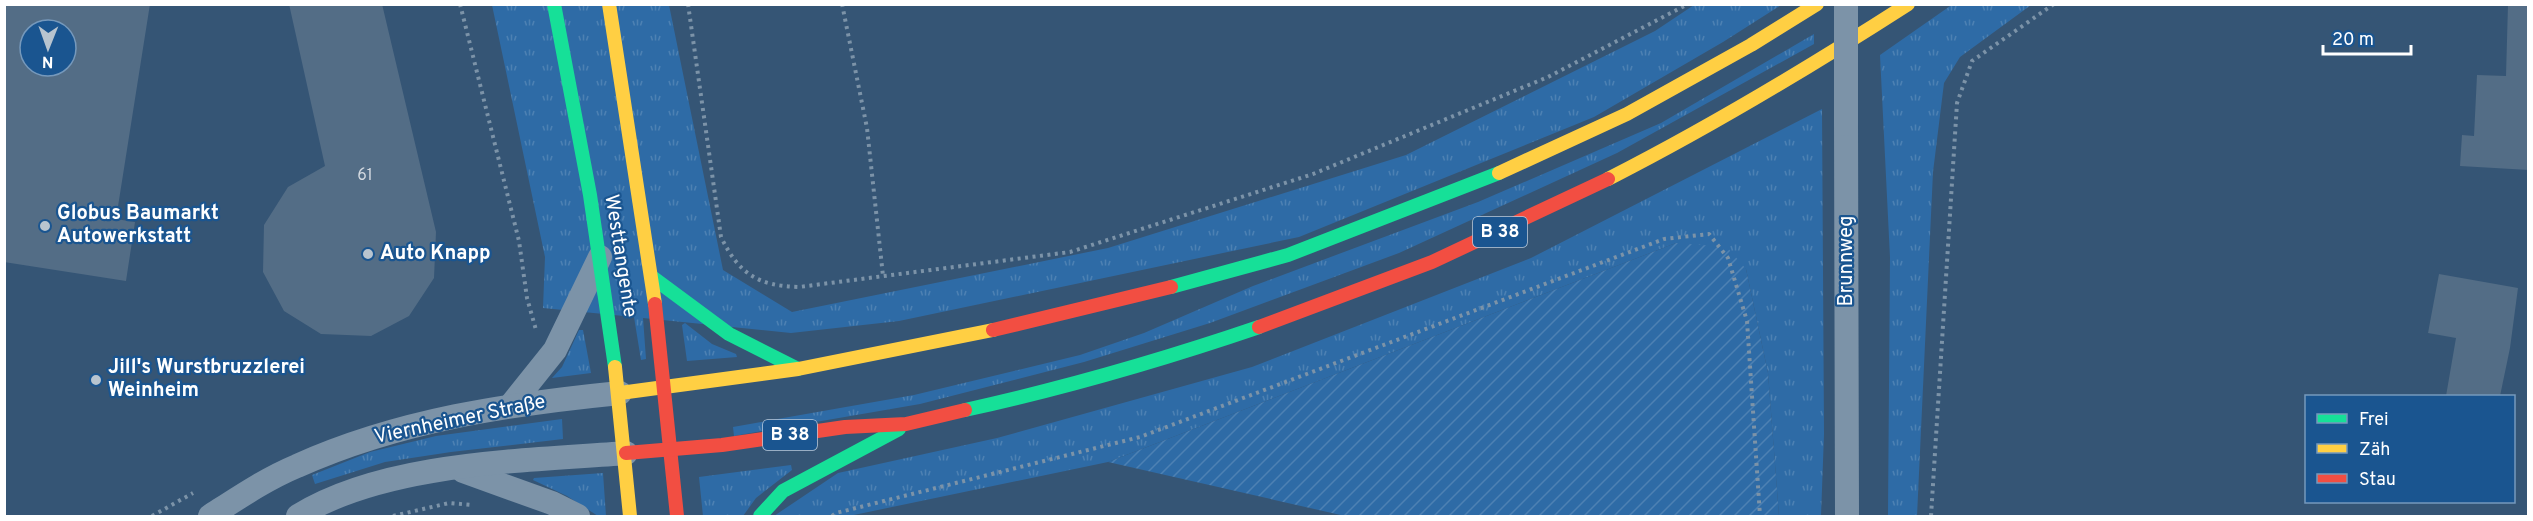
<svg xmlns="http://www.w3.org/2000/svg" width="2533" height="521" font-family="Overpass,sans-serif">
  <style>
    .grass { fill: url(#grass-tufts) }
    .garden { fill: url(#garden-furrows) }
    .building { fill: #536d86; fill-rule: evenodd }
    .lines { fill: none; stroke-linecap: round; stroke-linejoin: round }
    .path { stroke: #7c93a8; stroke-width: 4; stroke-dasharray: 3 4.5; stroke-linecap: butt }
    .street { stroke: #7c93a8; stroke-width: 24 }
    .fast { stroke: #16e098; stroke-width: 14 }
    .slow { stroke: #ffcf43; stroke-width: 14 }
    .jam { stroke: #f24e42; stroke-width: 14 }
    .street-bridge { stroke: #7c93a8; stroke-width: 24 }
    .poi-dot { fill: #b8c4cf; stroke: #1a5590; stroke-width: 2 }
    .labels { text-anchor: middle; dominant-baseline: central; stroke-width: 4.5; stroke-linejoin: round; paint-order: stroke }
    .number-label { font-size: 16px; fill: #d4dae1 }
    .shield { fill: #1a5590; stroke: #baccde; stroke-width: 1.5 }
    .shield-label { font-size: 18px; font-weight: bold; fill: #fff }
    .poi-label { font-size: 20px; font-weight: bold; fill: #fff; stroke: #1a5590; text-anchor: start }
    .street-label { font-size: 20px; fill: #fff; stroke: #1a5590 }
  </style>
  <defs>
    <pattern id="grass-tufts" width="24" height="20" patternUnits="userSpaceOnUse" patternTransform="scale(1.5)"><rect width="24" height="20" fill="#2e6ba6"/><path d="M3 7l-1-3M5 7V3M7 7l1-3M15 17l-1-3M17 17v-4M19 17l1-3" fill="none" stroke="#4d81b3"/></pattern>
    <pattern id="garden-furrows" width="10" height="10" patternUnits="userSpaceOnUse" patternTransform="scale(1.5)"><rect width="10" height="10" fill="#2e6ba6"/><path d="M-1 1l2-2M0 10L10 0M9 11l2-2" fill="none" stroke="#4d81b3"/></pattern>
  </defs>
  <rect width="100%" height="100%" fill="#355575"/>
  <g class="grass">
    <polygon points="1953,4 2031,5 1960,57 1944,83 1933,172 1917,516 1888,516 1890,257 1880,55"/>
    <polygon points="492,5 669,5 723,270 792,312 1108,248 1406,155 1655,31 1694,5 1781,5 1723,42 1594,117 1299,237 899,321 791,333 643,318 646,359 641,360 634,317 543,308 545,257"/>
    <polygon points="1814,34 1814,44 1617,153 1399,253 1210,323 1084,362 920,404 734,436 733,427 914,395 1080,355 1144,333 1253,286 1478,202 1661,123"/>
    <polygon points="1822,109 1824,434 1821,516 1779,516 1768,373 1746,269 1676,243 1108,462 849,516 774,516 838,473 997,438 1252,367 1531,258"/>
    <polygon points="685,323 712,344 736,354 737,357 687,361 682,325"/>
    <polygon points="579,330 583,330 591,373 552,378 562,367"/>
    <polygon points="562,419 563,439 451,452 385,462 315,484 312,475 370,452 436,436"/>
    <polygon points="791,465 792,470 756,498 743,516 703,516 699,477"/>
    <polygon points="603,473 606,516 598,516 567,496 533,480 534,478"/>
  </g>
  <polygon class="garden" points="1676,243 1727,247 1746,269 1768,373 1779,516 1345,516 1108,462"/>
  <g class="building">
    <path d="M4 4H150L116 219 135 222 126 281 4 262ZM30 30H66V66H30Z"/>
    <polygon points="289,4 382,4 436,232 434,278 409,316 371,336 321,334 284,311 263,272 264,225 288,187 325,166"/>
    <polygon points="2508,4 2529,4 2529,170 2460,166 2462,135 2474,136 2477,75 2506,76"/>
    <polygon points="2439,274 2518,288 2510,348 2500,396 2446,396 2456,338 2428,333"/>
  </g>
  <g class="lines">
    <g class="path">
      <polyline points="460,4 519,241 527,298 536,330"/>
      <path d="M688 4 721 237C739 274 758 286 799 287L1070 252 1313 174 1548 77 1688 4"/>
      <polyline points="842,4 867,128 883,276"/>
      <polyline points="152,516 193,493"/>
      <polyline points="393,516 449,503 472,505"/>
      <polyline points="832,516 836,513 1140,437 1664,239 1709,234 1728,258 1747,321 1760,516"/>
      <polyline points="1931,516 1957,103 1972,61 2054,4"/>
    </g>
    <g class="street">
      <polyline points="1846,124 1847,516"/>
      <polyline points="511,405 555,350 600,257"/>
      <polyline points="463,471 552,503 578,516"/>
      <path d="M210 516C238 498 266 479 297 466 399 420 509 404 620 393"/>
      <path d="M298 516C385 462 525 461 626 453"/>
    </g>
    <g class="fast">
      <polyline points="554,4 590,195 615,367"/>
      <polyline points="652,277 729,334 798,369"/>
      <polyline points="1171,287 1288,255 1499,173"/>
      <path d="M965 410C1065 388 1162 360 1259 327"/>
      <polyline points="760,516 783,491 899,429"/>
    </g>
    <g class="slow">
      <polyline points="609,4 655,304"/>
      <polyline points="1499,173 1627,114 1751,45 1817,4"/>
      <path d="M1608 179C1712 126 1810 67 1908 4"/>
      <polyline points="615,367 630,516"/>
      <polyline points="620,393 798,369 993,330"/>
    </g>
    <g class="jam">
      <polyline points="655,304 677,516"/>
      <polyline points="1259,327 1432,262 1608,179"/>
      <polyline points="993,330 1171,287"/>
      <polyline points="626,453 722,445 845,427 906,424 965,410"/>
    </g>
    <polyline class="street-bridge" points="1846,124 1846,4"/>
  </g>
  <g class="poi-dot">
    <circle cx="45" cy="226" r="6"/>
    <circle cx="368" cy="254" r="6"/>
    <circle cx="96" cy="380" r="6"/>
  </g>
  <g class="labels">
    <g class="number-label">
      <text x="365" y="176">61</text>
    </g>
    <g class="shield">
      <rect x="1473" y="217" width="54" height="30" rx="4.5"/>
      <rect x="763" y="420" width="54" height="30" rx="4.5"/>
    </g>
    <g class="shield-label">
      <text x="1500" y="232">B 38</text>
      <text x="790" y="435">B 38</text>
    </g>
    <g class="poi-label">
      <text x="57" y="214">Globus Baumarkt<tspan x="57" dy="23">Autowerkstatt</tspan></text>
      <text x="380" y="254">Auto Knapp</text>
      <text x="108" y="368">Jill's Wurstbruzzlerei<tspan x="108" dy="23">Weinheim</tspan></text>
    </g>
    <g class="street-label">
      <text transform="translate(620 256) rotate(81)">Westtangente</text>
      <text transform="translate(1847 261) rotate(-90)">Brunnweg</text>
      <text transform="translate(460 420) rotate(-12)">Viernheimer Straße</text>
    </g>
  </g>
  <rect width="2533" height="521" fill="none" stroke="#ffffff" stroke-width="12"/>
  <rect x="2305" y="395" width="210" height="108" fill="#1a5590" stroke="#7699bc" stroke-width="1.5"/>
  <rect x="2317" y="414" width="30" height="9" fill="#16e098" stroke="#7699bc" stroke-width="1.5"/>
  <text x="2359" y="425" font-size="18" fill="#ffffff">Frei</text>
  <rect x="2317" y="444" width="30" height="9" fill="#ffcf43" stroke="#7699bc" stroke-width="1.5"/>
  <text x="2359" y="455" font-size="18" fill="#ffffff">Zäh</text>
  <rect x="2317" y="474" width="30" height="9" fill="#f24e42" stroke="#7699bc" stroke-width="1.5"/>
  <text x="2359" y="485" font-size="18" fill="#ffffff">Stau</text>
  <g transform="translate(48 48) rotate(181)"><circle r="28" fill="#1a5590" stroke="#7699bc" stroke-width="1.5"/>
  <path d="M0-4.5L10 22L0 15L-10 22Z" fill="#b8c4cf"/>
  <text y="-9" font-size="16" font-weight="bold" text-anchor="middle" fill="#ffffff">N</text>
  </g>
  <path d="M2323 45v9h88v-9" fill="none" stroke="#ffffff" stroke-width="3"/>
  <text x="2332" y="45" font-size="18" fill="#ffffff" stroke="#1a5590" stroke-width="4.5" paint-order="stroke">20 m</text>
</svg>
